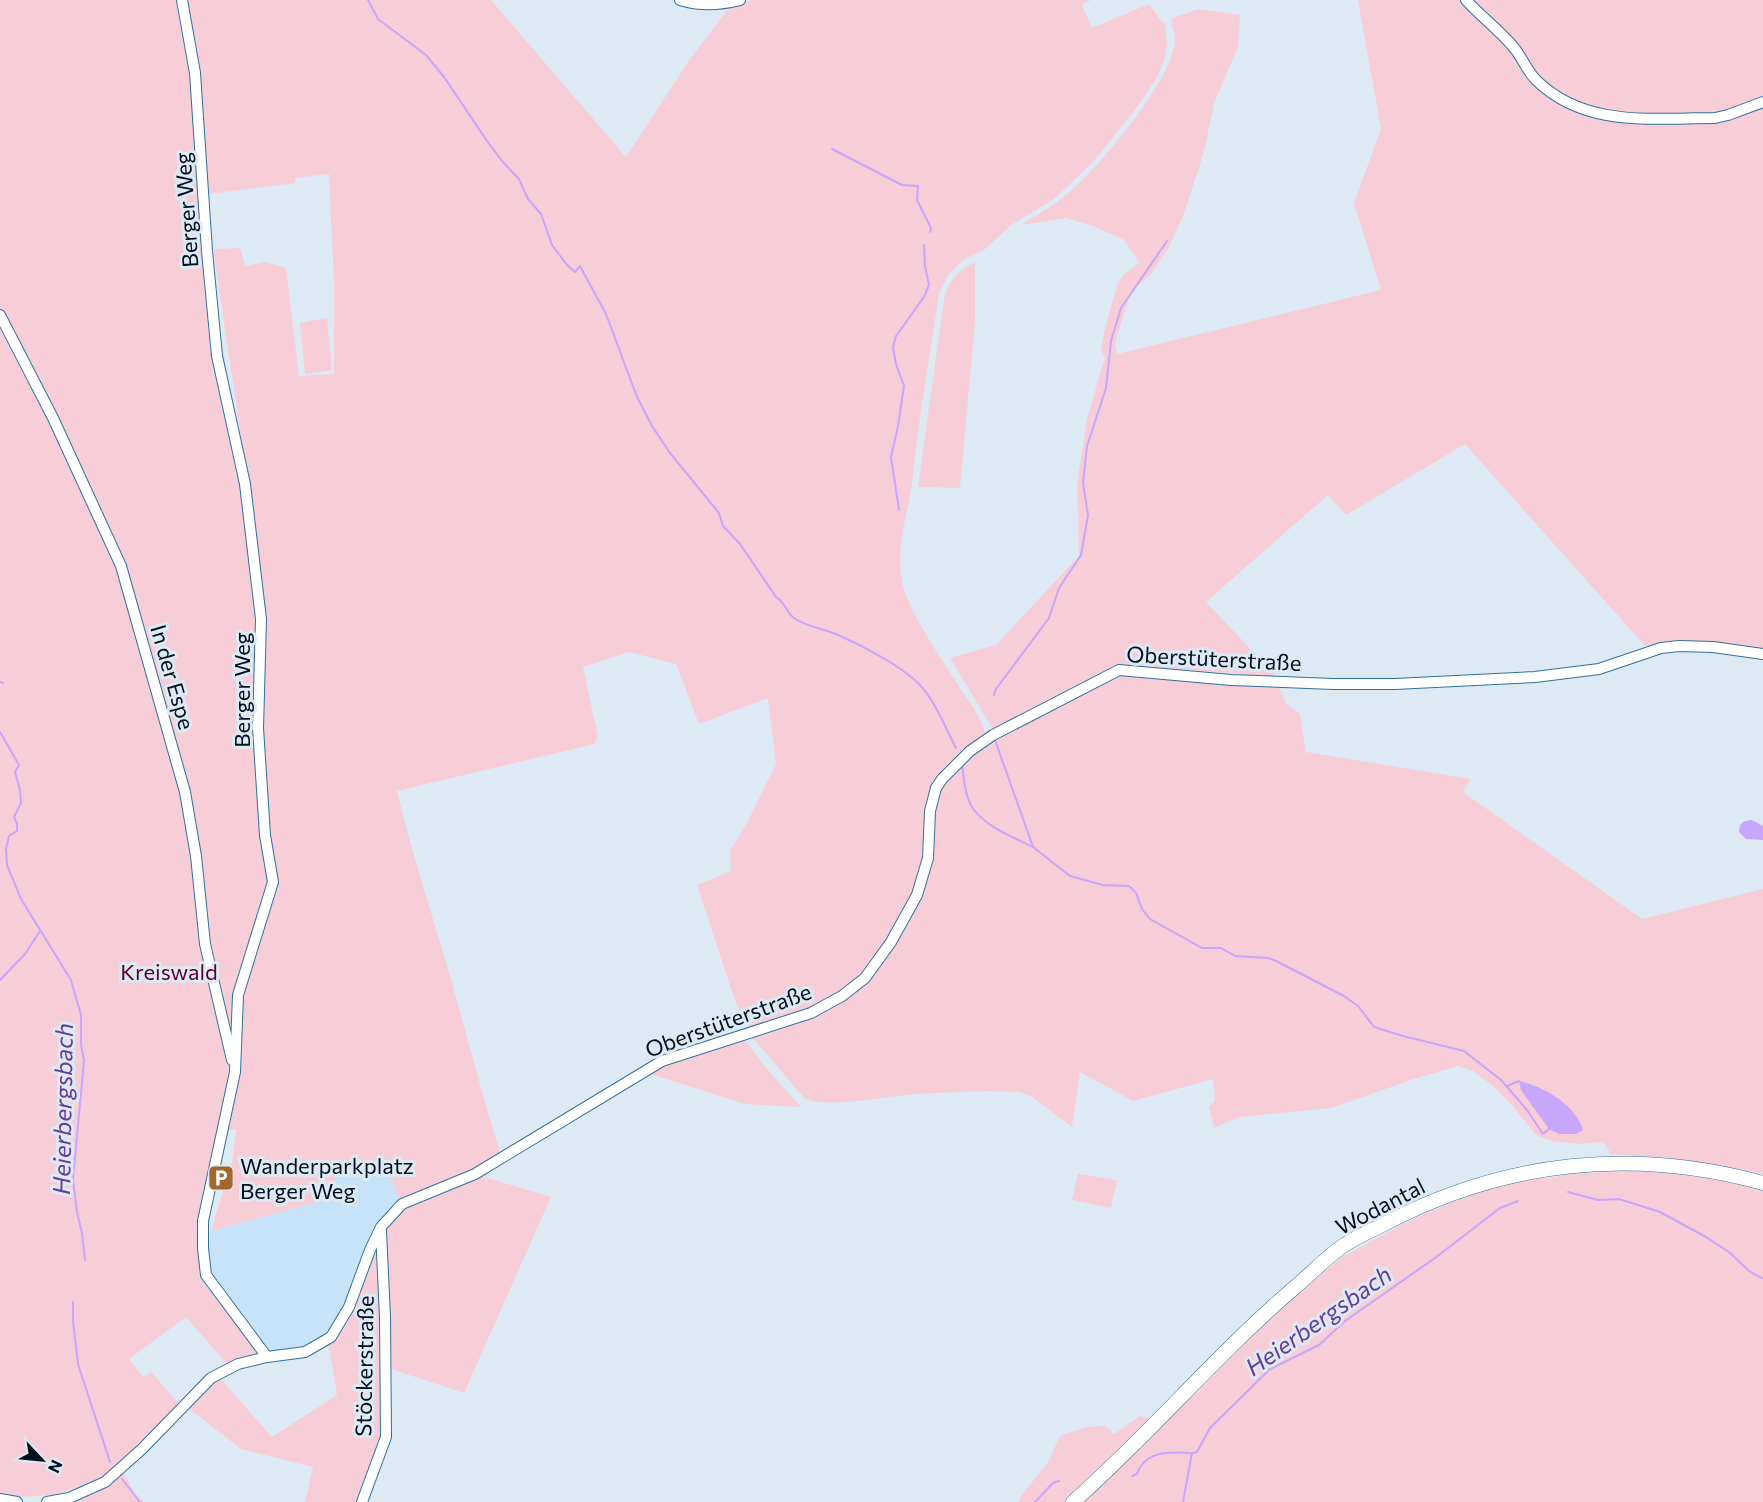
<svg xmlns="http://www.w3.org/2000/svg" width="1763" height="1502" font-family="Commissioner,sans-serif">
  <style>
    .built { fill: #c7e3f9 }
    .green { fill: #f7cdd8 }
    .water { fill: #c7a6fc }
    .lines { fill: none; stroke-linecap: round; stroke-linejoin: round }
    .stream { stroke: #c7a6fc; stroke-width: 2 }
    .street-casing { stroke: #2f719e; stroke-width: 12 }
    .secondary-casing { stroke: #2f719e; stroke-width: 15 }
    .street { stroke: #fff; stroke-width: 10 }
    .secondary { stroke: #fff; stroke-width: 14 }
    .labels { text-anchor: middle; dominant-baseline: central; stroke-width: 6; stroke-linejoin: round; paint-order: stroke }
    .street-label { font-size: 22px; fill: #000f20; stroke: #ddeaf4 }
    .park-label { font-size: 22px; fill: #590029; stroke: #ddeaf4 }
    .poi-label { font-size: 22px; fill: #000f20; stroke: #ddeaf4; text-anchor: start }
    .water-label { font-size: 24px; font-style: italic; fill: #673a9d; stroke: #ddeaf4 }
  </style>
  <rect width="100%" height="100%" fill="#ddeaf4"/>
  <polygon class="built" points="384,1156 400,1203 347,1306 329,1333 305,1348 267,1354 211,1273 208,1256 211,1231 328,1199 338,1173"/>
  <g class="green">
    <path d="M0 0H178L197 109 209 248 250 540 253 516 213 249 240 248 245 266 265 262 286 268 299 376 334 374V283L329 174 295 178V183L209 194 186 0H491L626 157 690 59 731 5 753 0H1091L1082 5 1092 28 1149 4 1163 23H1165L1167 45 1164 61 1156 79 1140 103 1094 161 1054 199 1011 225 984 250 963 260 948 275 939 293C932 341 924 389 917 438 915 453 914 468 912 483 906 523 891 561 908 600 922 632 943 661 962 691 971 704 982 719 986 735L939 779 916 890 880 954 856 981 817 1007 752 1027 746 1024 734 998 697 885 731 871 730 851 747 823 776 764 768 698 699 724 676 664 629 652 583 667 598 737 594 744 397 791C412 854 432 914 450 976 467 1035 482 1096 501 1155L475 1171 400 1203 384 1156 338 1173 328 1199 211 1231 233 1158 236 1129 223 1131 201 1222 204 1276 262 1355 227 1364 186 1317 129 1359 143 1377 151 1372 181 1406C120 1466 94 1502 0 1496Z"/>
    <path d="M1358 0H1763V653L1677 643 1645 646 1465 444 1346 515 1328 495 1206 602 1276 676 1118 665 994 731 950 658 996 645 1079 556 1077 484 1087 419 1105 357 1101 351 1104 333 1117 285 1125 273 1140 263 1124 240 1093 226 1066 218 1021 225C1039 214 1058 203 1074 188 1103 162 1175 77 1175 38 1174 32 1172 25 1171 19L1198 9 1240 15 1238 47 1214 103 1204 152 1183 216 1168 249 1151 274 1131 291 1115 343 1117 354 1381 290 1354 203 1381 129Z"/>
    <path d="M975 263V321L960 488 918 487 945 293C952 279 960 267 975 263Z"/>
    <polygon points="327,318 332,370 305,374 300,323"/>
    <path d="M1119 675 1279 688 1286 703 1300 714 1306 752 1471 779 1463 792 1642 919 1763 889V1174C1713 1163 1664 1156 1612 1155L1603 1142 1580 1144 1552 1141 1536 1135 1513 1106 1494 1087 1473 1071 1458 1066 1414 1079 1331 1108 1239 1117 1214 1128 1209 1107 1215 1101 1213 1079 1133 1101 1080 1072 1072 1127 1032 1097 1020 1092C986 1090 951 1092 918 1094 891 1095 825 1110 804 1098L751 1036 847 997 923 890 934 810 939 788 960 764 994 739 1022 727Z"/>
    <polygon points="744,1039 767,1069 801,1107 745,1104 648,1073 664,1063"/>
    <polygon points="1642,1170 1729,1179 1763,1189 1763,1502 1019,1502 1019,1499 1048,1462 1060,1436 1086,1427 1106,1426 1114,1434 1140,1416 1150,1419 1128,1445 1135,1454 1271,1317 1342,1257 1413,1219 1482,1190 1535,1178 1553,1178 1568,1174"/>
    <polygon points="1078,1174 1117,1180 1111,1208 1072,1200"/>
    <polygon points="481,1176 551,1197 464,1393 388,1368 384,1229 404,1208"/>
    <polygon points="379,1236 384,1437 361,1502 305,1502 313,1467 241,1449 187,1407 219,1377 272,1437 337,1395 328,1342"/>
    <polygon points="123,1472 134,1492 144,1502 66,1502"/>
  </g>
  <g class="water">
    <polygon points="1752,820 1763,826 1763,840 1746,839 1739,832 1740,825 1745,821"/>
    <path d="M1519 1081C1543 1086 1576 1105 1583 1130L1576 1134H1559L1549 1129 1521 1090Z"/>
  </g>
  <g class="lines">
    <g class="stream">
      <path d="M368 0 378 19 426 55 444 77 487 141 502 161 519 179 528 199 541 214 552 245 567 265 575 272 580 266 606 314 637 397 652 426 670 453 719 513 723 526 740 544 776 597C788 605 785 613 797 620 809 627 824 629 836 634 861 645 900 665 919 684 936 702 945 727 956 748"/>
      <polyline points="832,149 902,185 918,186 917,200 931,228 930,232"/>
      <polyline points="899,510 891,457 898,426 904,386 896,364 893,347 896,336 924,297 929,285 925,266 924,245"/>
      <polyline points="0,682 3,683"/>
      <polyline points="994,695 996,689 1049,618 1059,588 1081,555 1088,515 1083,483 1087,446 1106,388 1111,341 1121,308 1167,241"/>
      <polyline points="0,732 19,765 15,772 20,790 21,803 14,817 17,824 17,831 9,836 6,849 7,865 21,899 71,980 81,1015 81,1045 84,1060 73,1180 77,1212 82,1233 85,1260"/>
      <polyline points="995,740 1033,847 1070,876 1103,885 1129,886 1136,893 1142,909 1150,919 1202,948 1221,948 1235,956 1268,958 1276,961 1344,996 1358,1006 1374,1027 1403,1036 1464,1051 1501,1080 1527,1110 1543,1134 1549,1129"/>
      <path d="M962 765C964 779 965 798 974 810 988 828 1013 837 1033 847"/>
      <polyline points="0,980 25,954 40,931"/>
      <polyline points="1507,1086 1519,1081"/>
      <polyline points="1568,1192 1598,1200 1619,1199 1660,1212 1706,1237 1729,1252 1749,1271 1763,1279"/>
      <polyline points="73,1302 73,1321 78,1364 110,1462"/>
      <path d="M1132 1476 1137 1474C1145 1450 1170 1452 1192 1453"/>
      <polyline points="122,1479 140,1502"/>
      <polyline points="1035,1502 1053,1483 1059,1481"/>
      <polyline points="1183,1502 1192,1453 1197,1452 1210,1428 1270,1369 1319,1345 1345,1321 1435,1258 1500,1208 1518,1201"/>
    </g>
    <defs>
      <g id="street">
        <polyline points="182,0 195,73 207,251 217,356 245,484 261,619 258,728 265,835 273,882 238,995 235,1072 203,1221 203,1248 206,1275 267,1357"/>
        <path d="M680 0C699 6 721 5 740 0"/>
        <path d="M1466 0C1481 17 1501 31 1515 49 1523 59 1527 71 1536 80 1585 128 1652 118 1715 118L1728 115 1763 102"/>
        <polyline points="0,315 53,418 121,566 185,792 196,856 205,944 232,1060"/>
        <polyline points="0,1499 17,1502"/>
        <polyline points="47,1502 69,1498 105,1482 142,1449 211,1378 238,1364 267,1357 305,1352 331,1337 349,1307 370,1250 381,1227 402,1204 475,1174 662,1061 811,1013 842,996 865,978 891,942 917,895 928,858 930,811 936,788 942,779 970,751 993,735 1119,670 1231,680 1333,684 1395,684 1535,677 1599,669 1661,648 1679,646 1713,647 1763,654"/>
        <polyline points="362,1502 386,1437 385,1317 381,1231"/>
      </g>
      <path id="secondary" d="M1073 1502C1150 1434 1216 1355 1294 1288 1311 1274 1327 1256 1346 1244 1358 1236 1373 1230 1386 1223 1505 1161 1633 1147 1763 1183"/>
    </defs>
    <use href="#street" class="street-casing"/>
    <use href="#secondary" class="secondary-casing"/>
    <use href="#street" class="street"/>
    <use href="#secondary" class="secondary"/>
  </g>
  <defs>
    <symbol id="parking-square" viewBox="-11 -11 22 22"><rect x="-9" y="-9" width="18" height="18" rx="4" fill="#a3662b" stroke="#ddeaf4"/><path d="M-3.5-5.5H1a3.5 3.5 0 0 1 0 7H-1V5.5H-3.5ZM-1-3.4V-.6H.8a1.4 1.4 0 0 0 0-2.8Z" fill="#fff"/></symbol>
  </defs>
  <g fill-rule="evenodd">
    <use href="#parking-square" x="206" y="1163" width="30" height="30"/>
  </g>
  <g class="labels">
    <g class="street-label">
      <text transform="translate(186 210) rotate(-94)">Berger Weg</text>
      <text transform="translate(1214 658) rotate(3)">Oberstüterstraße</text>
      <text transform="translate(173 677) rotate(74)">In der Espe</text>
      <text transform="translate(241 690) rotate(-90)">Berger Weg</text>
      <text transform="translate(728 1020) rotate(-20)">Oberstüterstraße</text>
      <text transform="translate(1380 1206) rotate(-27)">Wodantal</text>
      <text transform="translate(364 1366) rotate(-89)">Stöckerstraße</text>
    </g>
    <g class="park-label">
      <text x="169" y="971">Kreiswald</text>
    </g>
    <g class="poi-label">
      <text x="240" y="1165">Wanderparkplatz<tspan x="240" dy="25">Berger Weg</tspan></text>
    </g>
    <g class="water-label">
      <text transform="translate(62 1109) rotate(-89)">Heierbergsbach</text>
      <text transform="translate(1318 1320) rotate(-35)">Heierbergsbach</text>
    </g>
  </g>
  <g transform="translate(42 1460) rotate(116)" stroke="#ddeaf4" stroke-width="4.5" paint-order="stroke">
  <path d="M0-4.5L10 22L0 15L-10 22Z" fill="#000f20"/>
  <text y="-9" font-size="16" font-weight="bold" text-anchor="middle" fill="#000f20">N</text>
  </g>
</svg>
